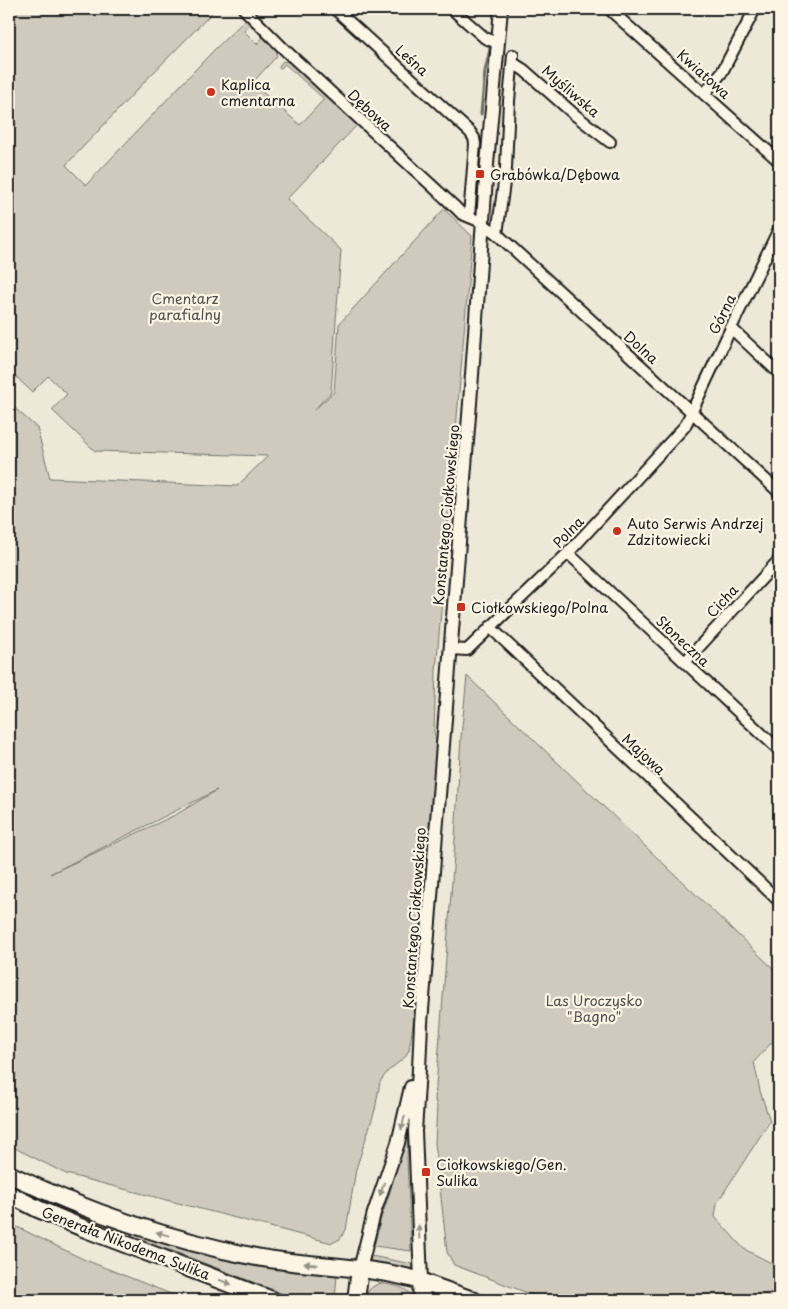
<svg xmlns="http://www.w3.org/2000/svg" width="788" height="1309" font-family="'Playpen Sans',sans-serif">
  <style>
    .green { fill: #cfcabd; stroke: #76736c; fill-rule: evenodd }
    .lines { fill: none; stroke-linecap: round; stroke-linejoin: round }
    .stream { stroke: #6f6c67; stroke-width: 3 }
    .minor-casing { stroke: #1c1c1c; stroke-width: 14 }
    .tertiary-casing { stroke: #1c1c1c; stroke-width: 16 }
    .primary-casing { stroke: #1c1c1c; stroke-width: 19 }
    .trunk-casing { stroke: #1c1c1c; stroke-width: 20 }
    .minor { stroke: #fcf5e5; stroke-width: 10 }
    .tertiary { stroke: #fcf5e5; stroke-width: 12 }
    .primary { stroke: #fcf5e5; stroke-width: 15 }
    .trunk { stroke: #fcf5e5; stroke-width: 16 }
    .oneway { fill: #97938b }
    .poi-dot { fill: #c8321e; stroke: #fcf5e5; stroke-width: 2 }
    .labels { text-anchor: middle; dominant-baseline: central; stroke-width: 4.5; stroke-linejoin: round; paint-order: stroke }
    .street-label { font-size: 14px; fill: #1c1c1c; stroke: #fcf5e5 }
    .poi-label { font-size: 14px; fill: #1c1c1c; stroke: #fcf5e5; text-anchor: start }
    .park-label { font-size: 14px; fill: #52504c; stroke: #fcf5e5 }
  </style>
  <rect width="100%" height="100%" fill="#eee8d9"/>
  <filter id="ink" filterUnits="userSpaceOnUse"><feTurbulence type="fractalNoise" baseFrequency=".02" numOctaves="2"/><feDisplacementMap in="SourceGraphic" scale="10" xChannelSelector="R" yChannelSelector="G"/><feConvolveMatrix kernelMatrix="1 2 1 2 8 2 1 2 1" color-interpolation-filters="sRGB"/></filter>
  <g filter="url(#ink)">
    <g class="green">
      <path d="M9 9H216L151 75 66 165 86 185 213 51 246 19 251 23 244 31 257 44 263 37 277 51 276 55 277 56 252 83 250 82 249 84 258 91 260 89 258 87 263 84 265 87 261 91 300 125 324 99 285 64 281 68H279V66L283 61 289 62 358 124 287 199 341 250 331 392 314 410 334 392 339 324 444 209 472 236 436 671 434 732 436 739V752L428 842 413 1025 409 1050 405 1057 387 1072 380 1082 375 1110 356 1169 346 1230 340 1239 332 1243 66 1174 9 1145V403L37 428 50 478 237 486 268 456 95 451 52 410 67 394 48 376 32 392 9 370ZM217 790 177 814 50 874Z"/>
      <polygon points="467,676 779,974 779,1034 754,1062 760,1091 770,1121 717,1203 715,1217 744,1249 779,1267 779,1300 546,1300 454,1265 447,1252 435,1143 437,1107 435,1100 454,855 461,737"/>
      <polygon points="409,1122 407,1158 411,1251 374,1246 381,1218 390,1192"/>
      <polygon points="9,1180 78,1213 118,1228 208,1255 256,1264 337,1274 335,1300 299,1300 173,1251 134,1240 76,1218 9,1187"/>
      <polygon points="9,1223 83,1259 186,1300 9,1300"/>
      <polygon points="371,1256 412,1264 413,1272 370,1264"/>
      <path d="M381 1283C394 1286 408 1286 414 1300H366C366 1290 372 1286 381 1283Z"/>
    </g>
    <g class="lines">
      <polyline class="stream" points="481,114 485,71 490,49 489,45"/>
      <defs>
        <g id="minor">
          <polyline points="244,9 286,51 455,207 462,214 479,221 497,234 779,492"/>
          <polyline points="335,9 470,132 474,138 475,144 469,216"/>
          <polyline points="452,9 485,38 498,43"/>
          <polyline points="609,9 779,161"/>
          <polyline points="513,63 524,70 575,115 610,142"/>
          <polyline points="705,93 722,72 755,9"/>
          <polyline points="497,234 506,168 509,101 513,55"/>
          <polyline points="731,328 779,373"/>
          <polyline points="568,553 779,750"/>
          <polyline points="490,627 779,901"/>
          <polyline points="450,649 467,650 568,553 685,426 731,328 779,229"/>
          <polyline points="686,661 779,560"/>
        </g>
        <g id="tertiary">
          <polyline points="360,1269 374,1213 398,1143 411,1087"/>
          <polyline points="421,1281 415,1131 419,1069 421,1023 470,403 487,164 501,9"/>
        </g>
        <polyline id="primary" points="421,1281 474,1300"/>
        <g id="trunk">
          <path d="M9 1174C87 1212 170 1240 256 1257 311 1267 367 1265 421 1281L422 1300"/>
          <polyline points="9,1194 38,1209 83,1228 272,1300"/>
          <polyline points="356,1300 360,1269"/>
        </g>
      </defs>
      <use href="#minor" class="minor-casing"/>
      <use href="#tertiary" class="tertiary-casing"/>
      <use href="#primary" class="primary-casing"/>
      <use href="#trunk" class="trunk-casing"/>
      <use href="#minor" class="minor"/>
      <use href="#tertiary" class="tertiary"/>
      <use href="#primary" class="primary"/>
      <use href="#trunk" class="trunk"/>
    </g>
    <defs><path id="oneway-solid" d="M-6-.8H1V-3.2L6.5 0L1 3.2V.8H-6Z" transform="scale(1.25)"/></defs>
    <g class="oneway">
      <use href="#oneway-solid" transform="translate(403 1123) rotate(104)"/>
      <use href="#oneway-solid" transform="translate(382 1189) rotate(109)"/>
      <use href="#oneway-solid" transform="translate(419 1232) rotate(-93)"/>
      <use href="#oneway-solid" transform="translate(163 1234) rotate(-164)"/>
      <use href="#oneway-solid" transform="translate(311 1264) rotate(-173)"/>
      <use href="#oneway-solid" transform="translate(225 1282) rotate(21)"/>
    </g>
  </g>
  <g class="poi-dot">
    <circle cx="211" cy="92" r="5"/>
    <rect x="475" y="169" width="10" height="10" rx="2.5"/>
    <circle cx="617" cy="531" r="5"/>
    <rect x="456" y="602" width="10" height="10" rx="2.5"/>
    <rect x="421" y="1167" width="10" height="10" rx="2.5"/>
  </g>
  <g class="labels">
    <g class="street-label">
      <text transform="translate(412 60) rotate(42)">Leśna</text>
      <text transform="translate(704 74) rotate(42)">Kwiatowa</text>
      <text transform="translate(571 91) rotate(41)">Myśliwska</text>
      <text transform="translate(370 110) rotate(43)">Dębowa</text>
      <text transform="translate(722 314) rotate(-64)">Górna</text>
      <text transform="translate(641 347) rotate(42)">Dolna</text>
      <text transform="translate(446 515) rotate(-85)">Konstantego Ciołkowskiego</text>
      <text transform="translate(568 532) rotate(-46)">Polna</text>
      <text transform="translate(722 601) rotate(-47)">Cicha</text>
      <text transform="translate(683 641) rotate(43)">Słoneczna</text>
      <text transform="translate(644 754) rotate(43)">Majowa</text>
      <text transform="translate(414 918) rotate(-86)">Konstantego Ciołkowskiego</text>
      <text transform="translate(126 1243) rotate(21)">Generała Nikodema Sulika</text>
    </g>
    <g class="poi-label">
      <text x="221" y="84">Kaplica<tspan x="221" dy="16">cmentarna</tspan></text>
      <text x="490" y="174">Grabówka/Dębowa</text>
      <text x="627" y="523">Auto Serwis Andrzej<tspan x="627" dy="16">Zdzitowiecki</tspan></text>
      <text x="471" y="607">Ciołkowskiego/Polna</text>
      <text x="436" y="1164">Ciołkowskiego/Gen.<tspan x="436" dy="16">Sulika</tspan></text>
    </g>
    <g class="park-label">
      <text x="185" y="298">Cmentarz<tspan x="185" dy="16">parafialny</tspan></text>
      <text x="594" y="1000">Las Uroczysko<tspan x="594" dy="16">"Bagno"</tspan></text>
    </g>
  </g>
  <rect width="788" height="1309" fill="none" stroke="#fcf5e5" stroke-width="30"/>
  <rect x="15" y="15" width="758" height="1279" fill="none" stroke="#1c1c1c" stroke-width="2" filter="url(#ink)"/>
</svg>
